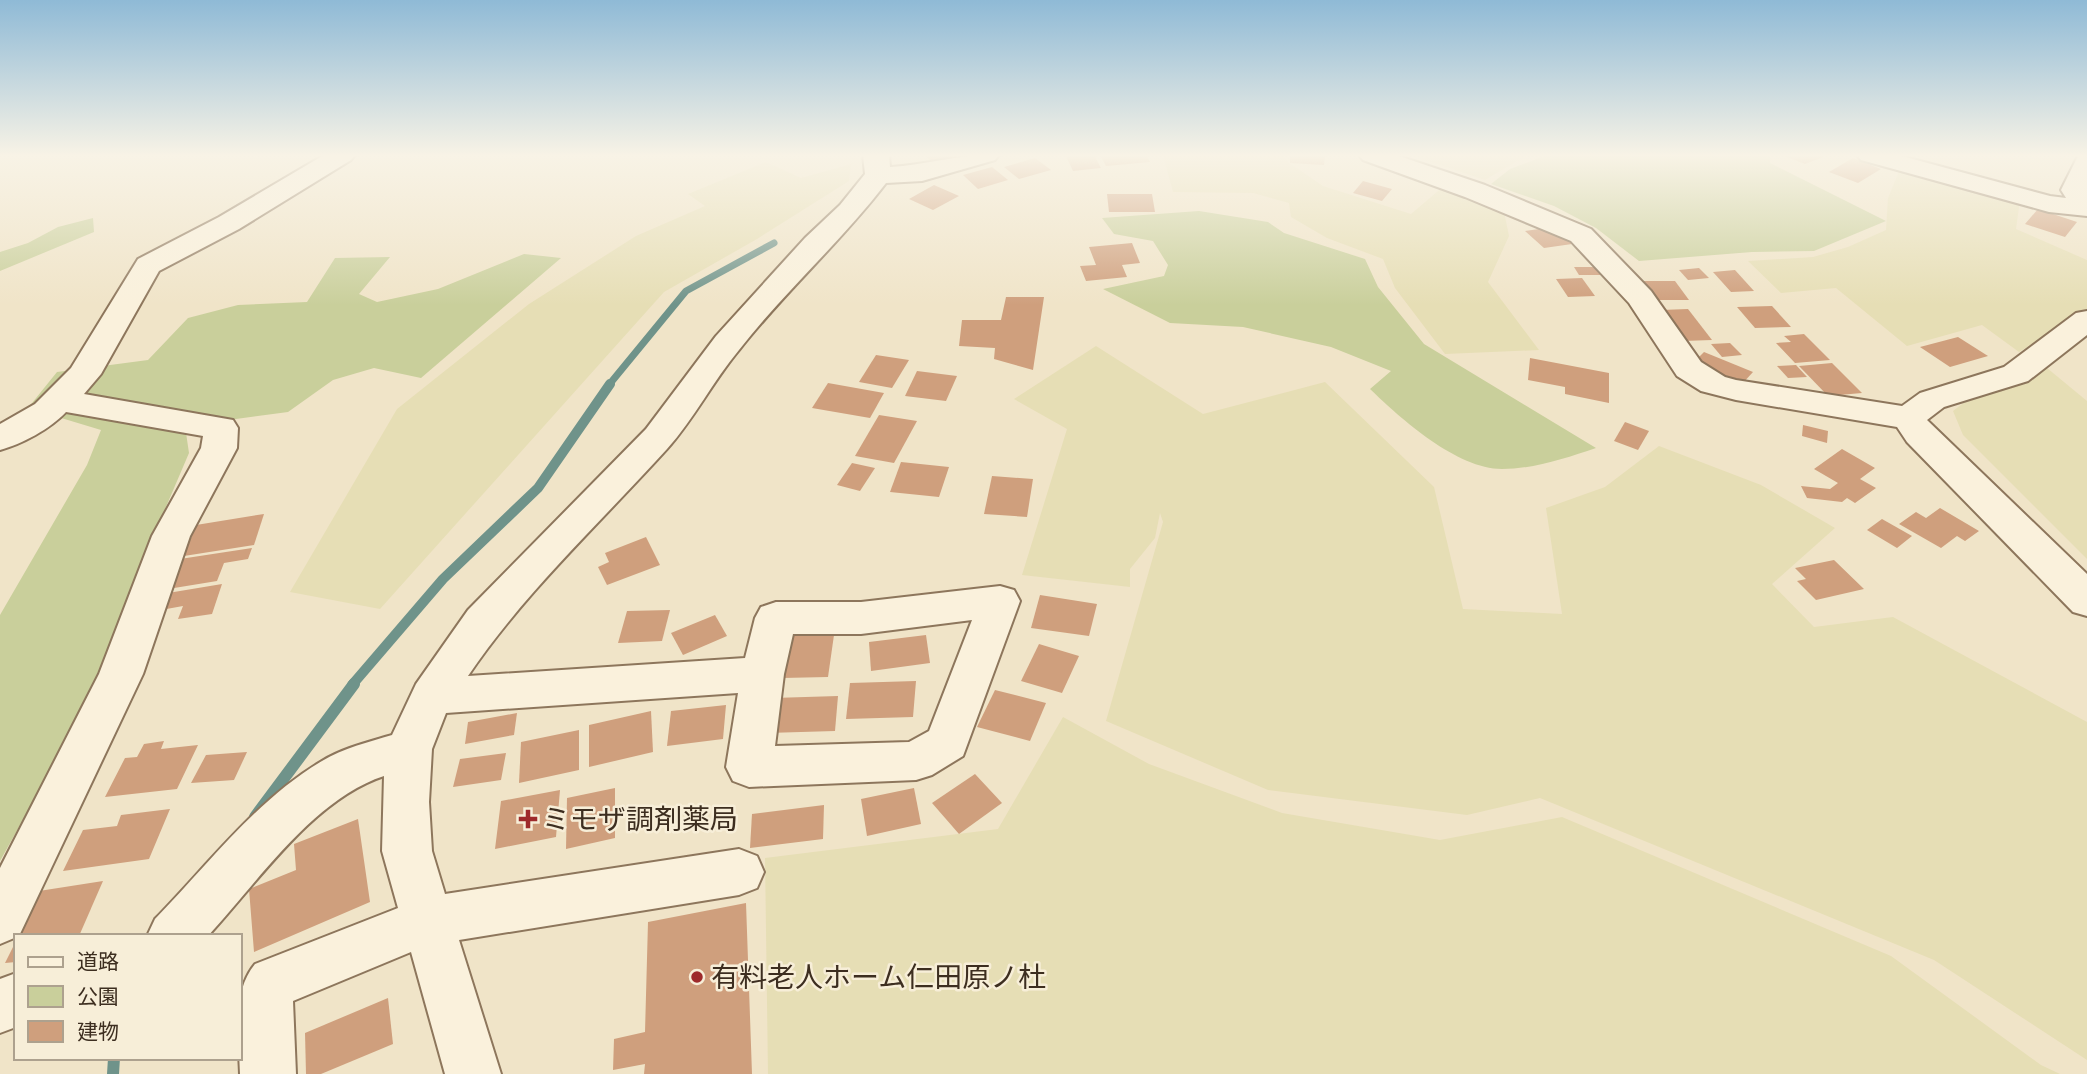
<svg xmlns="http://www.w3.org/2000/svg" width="2087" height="1074" font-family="'Roboto Serif','Noto Sans JP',serif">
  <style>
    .farmland { fill: #e6deb5 }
    .green { fill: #c9cf9b }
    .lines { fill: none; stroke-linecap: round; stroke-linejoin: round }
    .stream-far2 { stroke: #6f938a; stroke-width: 7 }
    .stream-far1 { stroke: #6f938a; stroke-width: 10 }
    .stream { stroke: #6f938a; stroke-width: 12 }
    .building { fill: #cf9f7d }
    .minor-casing { stroke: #8d765c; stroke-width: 4 }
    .minor { fill: #faf1dc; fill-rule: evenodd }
    .poi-dot { fill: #9e2a2b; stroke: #f7eed8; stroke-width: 2.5 }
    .labels { text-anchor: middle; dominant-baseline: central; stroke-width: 5; stroke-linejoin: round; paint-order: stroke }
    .near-poi-label { font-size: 28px; fill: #3d2e20; stroke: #f7eed8; text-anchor: start }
  </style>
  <rect width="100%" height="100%" fill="#f0e4c8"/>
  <g class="farmland">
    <polygon points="1163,155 1281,155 1289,163 1323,186 1411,214 1451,180 1501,197 1509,236 1488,282 1539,350 1445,354 1395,288 1383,259 1327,238 1291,217 1289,203 1253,193 1173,192"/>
    <polygon points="1411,155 1527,155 1485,180"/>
    <polygon points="766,162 801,178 851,164 849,181 757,239 664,292 380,609 290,592 397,409 529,304 636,236 705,206 688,194"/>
    <polygon points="1900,169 2020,200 2016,229 2087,260 2087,309 2019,352 1982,325 1907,346 1836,288 1781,293 1748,261 1813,257 1848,247 1886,230 1888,198"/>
    <polygon points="1096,346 1203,414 1325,382 1434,487 1463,609 1562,614 1546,508 1605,487 1659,446 1761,485 1835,528 1772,584 1814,627 1893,617 2087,722 2087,1060 1934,960 1540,798 1467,815 1268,790 1106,721 1163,522 1160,513 1155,538 1130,569 1130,587 1022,575 1067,429 1014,399"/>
    <polygon points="2047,368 2087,401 2087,559 1963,435 1953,411 1970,398"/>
    <polygon points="1063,717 1149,764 1282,813 1440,840 1562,817 1891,956 2041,1065 2060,1074 768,1074 765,858 998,829"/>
  </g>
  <g class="green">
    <polygon points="1547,155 1770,155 1770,163 1886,221 1814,251 1752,252 1639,261 1596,228 1554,206 1491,184 1510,169"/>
    <path d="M1199 211 1268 222 1284 233 1365 259 1378 287 1424 344 1596 448C1566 458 1534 469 1502 469 1457 469 1401 419 1370 389L1391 371 1331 347 1243 327 1170 323 1103 289 1164 276 1168 265 1153 241 1114 234 1102 218Z"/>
    <polygon points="93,218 94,232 0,271 0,252 28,243 58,227"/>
    <polygon points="524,254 561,258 421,378 374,368 333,380 288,412 185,426 189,453 148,549 97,687 0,861 0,615 87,465 101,430 28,408 57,372 148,360 188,318 238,305 307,302 335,258 390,257 359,294 377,302 438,289"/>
  </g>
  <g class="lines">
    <polyline class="stream-far2" points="608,386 686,291 774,243"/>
    <polyline class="stream-far1" points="352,685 443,579 538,488 610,384"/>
    <g class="stream">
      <polyline points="255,817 354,684"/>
      <polyline points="113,1074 114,1058"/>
    </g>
  </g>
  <g class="building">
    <polygon points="936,155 963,155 934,164 927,157"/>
    <polygon points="1082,155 1094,155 1101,168 1073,171 1066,156"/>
    <polygon points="1100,155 1146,155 1150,162 1106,166"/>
    <polygon points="1290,155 1325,155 1324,165 1290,163"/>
    <polygon points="1782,155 1818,155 1823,157 1805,164"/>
    <polygon points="1035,158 1051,170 1019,179 1004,167"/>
    <polygon points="1853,158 1881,169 1858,183 1829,172"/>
    <polygon points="992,167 1008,180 978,189 963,175"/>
    <polygon points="1363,181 1392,189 1382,201 1353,193"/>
    <polygon points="934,185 959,196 933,210 909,199"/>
    <polygon points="1107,194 1152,194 1155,212 1109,212"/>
    <polygon points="2038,209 2077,222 2065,237 2025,224"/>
    <polygon points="1553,227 1572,244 1544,248 1525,231"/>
    <polygon points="1132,243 1140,263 1122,265 1127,277 1086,281 1080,266 1096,265 1089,247"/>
    <polygon points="1574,267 1598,267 1603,275 1579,275"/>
    <polygon points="1699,268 1709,278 1688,280 1679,270"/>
    <polygon points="1735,270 1754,291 1731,292 1713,272"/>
    <polygon points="1582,278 1595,296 1568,297 1556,279"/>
    <polygon points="1640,281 1675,281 1689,300 1652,300"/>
    <polygon points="1006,297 1044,297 1033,370 994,359 995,348 959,346 962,320 1001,320"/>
    <polygon points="1772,306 1791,327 1755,328 1737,307"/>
    <polygon points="1688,309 1712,340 1683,341 1661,310"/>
    <polygon points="1804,334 1830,360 1795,363 1776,343 1791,342 1784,336"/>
    <polygon points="1958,337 1988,356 1950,367 1920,347"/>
    <polygon points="1730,343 1742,355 1722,357 1711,344"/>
    <polygon points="1704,352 1753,372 1742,384 1693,363"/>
    <polygon points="876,355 909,360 892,388 859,382"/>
    <polygon points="1530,358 1609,373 1609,403 1565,394 1565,387 1528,380"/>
    <polygon points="1832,363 1862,393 1828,396 1799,366"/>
    <polygon points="1796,365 1807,377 1788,378 1777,366"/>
    <polygon points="917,371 957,376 946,401 905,396"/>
    <polygon points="828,383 884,393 870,418 812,408"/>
    <polygon points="879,415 917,421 894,463 855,456"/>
    <polygon points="1625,422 1649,431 1638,450 1614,441"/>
    <polygon points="1803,425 1828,431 1827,443 1802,436"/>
    <polygon points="1842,449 1875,468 1860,479 1876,488 1855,503 1847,498 1842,502 1807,498 1801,486 1830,489 1838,483 1814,469"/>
    <polygon points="901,462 949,467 939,497 890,492"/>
    <polygon points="852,463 875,468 860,491 837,485"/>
    <polygon points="992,476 1033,479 1027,517 984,514"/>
    <polygon points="1940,508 1979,531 1965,541 1957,536 1941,548 1899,524 1916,512 1926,518"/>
    <polygon points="264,514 254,545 184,556 196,525"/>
    <polygon points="1882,519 1912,536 1897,548 1867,530"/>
    <polygon points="646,537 660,565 607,585 598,567 609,562 605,553"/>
    <polygon points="252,548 248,559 224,563 217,581 168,589 180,559"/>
    <polygon points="1834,560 1864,589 1816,600 1797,581 1806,579 1795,568"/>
    <polygon points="222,584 212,614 178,619 183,606 161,610 168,593"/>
    <polygon points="1040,595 1097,604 1089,636 1031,628"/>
    <polygon points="670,610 662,641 618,643 627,611"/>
    <polygon points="715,615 727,636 683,655 671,633"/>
    <polygon points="834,635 828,677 782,678 789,636"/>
    <polygon points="926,635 930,663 871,671 869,642"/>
    <polygon points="1039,644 1079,656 1062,693 1021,681"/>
    <polygon points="916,681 913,717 846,719 850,683"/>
    <polygon points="995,690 1046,703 1030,741 977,727"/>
    <polygon points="838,696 835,731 767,733 773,698"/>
    <polygon points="726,705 723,739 667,746 671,711"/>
    <polygon points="651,711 653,752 589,767 589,725"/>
    <polygon points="517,713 514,735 465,744 468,722"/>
    <polygon points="579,730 579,770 519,783 521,742"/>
    <polygon points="164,741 161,749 198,745 177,789 105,797 125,758 137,757 144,744"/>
    <polygon points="247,752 234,780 191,783 206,755"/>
    <polygon points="506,753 501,780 453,787 460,759"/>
    <polygon points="975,774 1002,803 959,834 932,803"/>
    <polygon points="615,788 615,838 566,849 567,798"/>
    <polygon points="914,788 921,824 867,836 861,799"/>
    <polygon points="560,790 556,837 495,849 501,801"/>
    <polygon points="824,805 823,839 750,848 752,814"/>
    <polygon points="170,809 149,859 63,871 83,830 117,826 121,815"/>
    <polygon points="358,819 370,902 254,952 249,889 296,870 294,844"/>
    <polygon points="103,881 79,936 18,936 39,891"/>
    <polygon points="746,903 752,1074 644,1074 645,1064 613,1070 614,1039 645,1032 648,922"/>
    <polygon points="16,941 16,962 5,963"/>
    <polygon points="388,998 393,1044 321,1074 306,1074 305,1033"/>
  </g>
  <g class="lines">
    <defs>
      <g id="minor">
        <path d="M324 155H355L351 160 239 229 159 271 101 374 84 394 233 420 238 428 237 448 190 536 143 674 19 936 0 944V868L99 674 152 536 201 448 203 436 66 412C50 429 22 444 0 450V424L35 404 71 368 138 259 219 217Z"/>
        <path d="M863 155H889L890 167C928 165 961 153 999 155L995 160 922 181 886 183C841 242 785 291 739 350 713 381 694 419 667 449 600 523 524 593 468 676L745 658 755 618 761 607 776 602H861L1000 586 1014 590 1020 601 963 756 932 775 916 780 749 787 733 781 726 767 738 693 446 713 432 749 429 802 432 851 445 894 739 849 757 856 764 872 757 888 739 895 459 940 501 1074H445L411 952 293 1001 296 1074H240C239 1038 231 993 255 964L398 908 382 851 384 776C313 799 257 883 208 936H147L155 919C208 865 256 800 322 761 343 748 369 742 392 735L416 684 468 610 646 429 716 336 805 238 840 205 865 174ZM972 620 929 731 909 742 775 746 784 674 793 634H861Z"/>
        <polygon points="1359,155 1396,155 1485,185 1591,229 1651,291 1701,362 1725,377 1736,380 1902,406 1920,393 2004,367 2076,313 2087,311 2087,335 2028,381 1944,407 1927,420 2087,574 2087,616 2073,612 1907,442 1897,427 1736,400 1701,391 1677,376 1629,303 1571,241 1465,197 1363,160"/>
        <polygon points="1857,155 1898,155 2050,196 2066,198 2061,190 2078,156 2087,155 2087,216 2049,212 1861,160"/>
        <polygon points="16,973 16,1027 0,1033 0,979"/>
      </g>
    </defs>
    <use href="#minor" class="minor-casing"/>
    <use href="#minor" class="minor"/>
  </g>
  <linearGradient id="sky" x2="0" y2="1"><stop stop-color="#8fbad6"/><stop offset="0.51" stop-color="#f8f3e6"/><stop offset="1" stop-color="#f8f3e6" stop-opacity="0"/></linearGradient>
  <rect width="2087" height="305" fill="url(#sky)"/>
  <g class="poi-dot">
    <path d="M524.5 808.5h7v7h7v7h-7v7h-7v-7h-7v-7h7z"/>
    <circle cx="697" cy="977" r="7"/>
  </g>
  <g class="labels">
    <g class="near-poi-label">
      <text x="542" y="819">ミモザ調剤薬局</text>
      <text x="711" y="977">有料老人ホーム仁田原ノ杜</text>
    </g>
  </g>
  <rect x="14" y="934" width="228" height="126" fill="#f7eed8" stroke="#ada18e" stroke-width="2"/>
  <rect x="28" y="957" width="35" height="10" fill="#faf1dc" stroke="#ada18e" stroke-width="2"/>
  <text x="77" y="969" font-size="21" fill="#3d2e20">道路</text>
  <rect x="28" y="986" width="35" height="21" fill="#c9cf9b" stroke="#ada18e" stroke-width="2"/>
  <text x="77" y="1004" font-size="21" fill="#3d2e20">公園</text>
  <rect x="28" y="1021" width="35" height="21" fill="#cf9f7d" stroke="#ada18e" stroke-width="2"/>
  <text x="77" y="1039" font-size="21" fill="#3d2e20">建物</text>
</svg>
